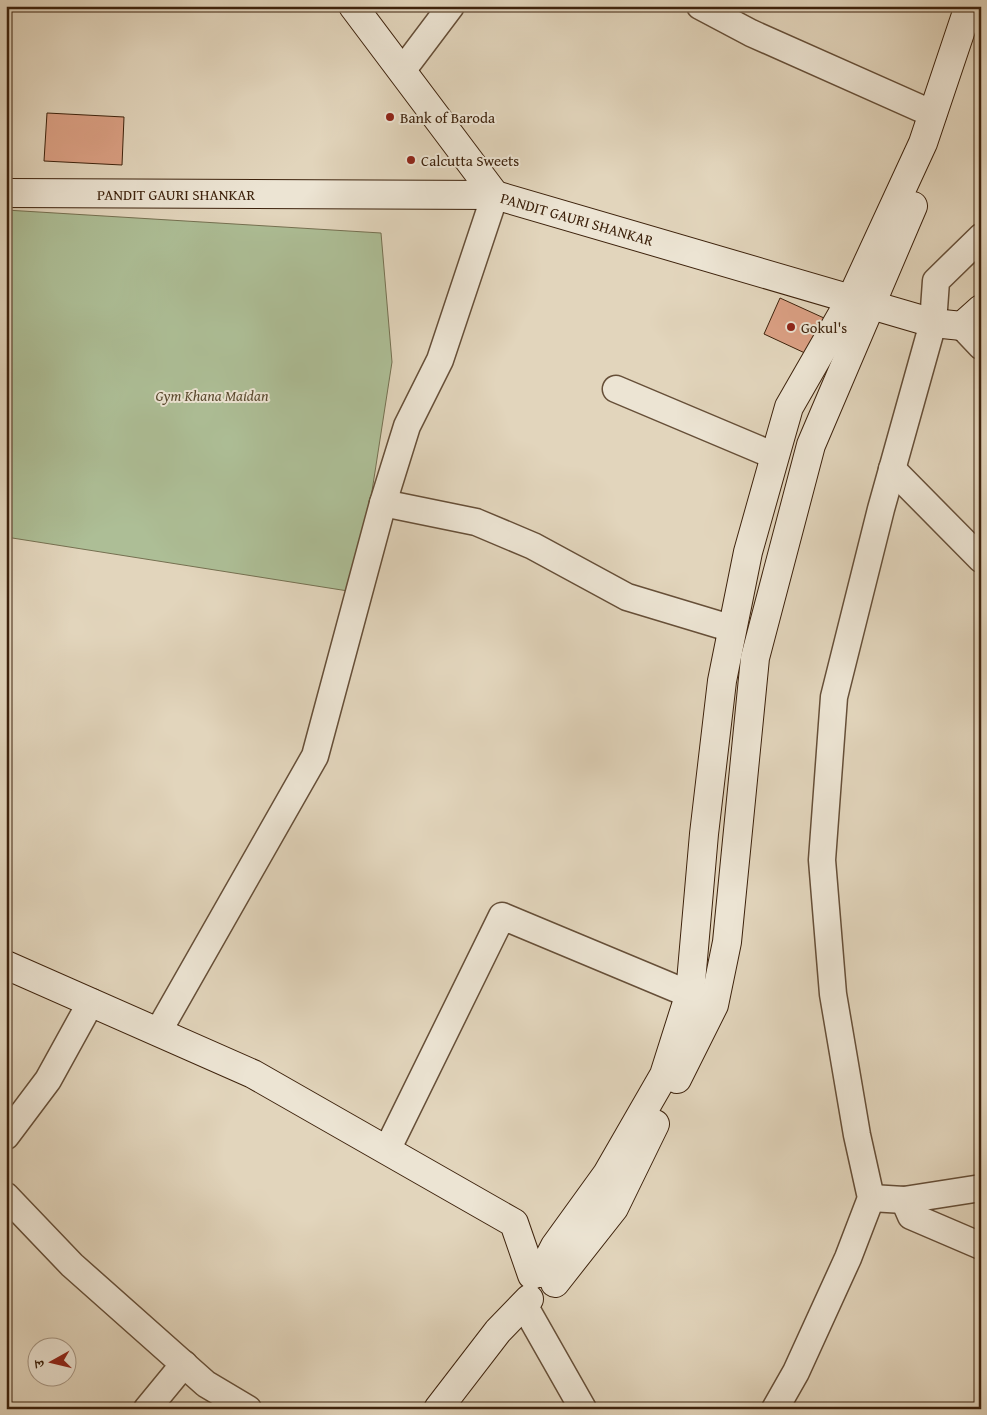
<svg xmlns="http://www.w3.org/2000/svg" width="987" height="1415" font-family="'Gentium Book Plus','Noto Serif Devanagari',serif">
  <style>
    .green { fill: #adbe96; stroke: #757051 }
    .building { fill: #dba084; stroke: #3d220c }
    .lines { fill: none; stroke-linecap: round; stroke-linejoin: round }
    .street-casing { stroke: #664f38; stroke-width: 29 }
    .secondary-casing { stroke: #3d220c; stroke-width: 30 }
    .street { stroke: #ece4d3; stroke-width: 26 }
    .secondary { stroke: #ece4d3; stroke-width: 28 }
    .poi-dot { fill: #8f2418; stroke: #ece4d3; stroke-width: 2 }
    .labels { text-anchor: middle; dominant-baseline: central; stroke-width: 4; stroke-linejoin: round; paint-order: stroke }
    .poi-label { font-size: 15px; fill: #3d220c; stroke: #ece4d3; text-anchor: start }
    .street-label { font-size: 15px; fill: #3d220c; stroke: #ece4d3 }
    .park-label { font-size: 15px; font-style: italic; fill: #59492e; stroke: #ece4d3 }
  </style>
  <rect width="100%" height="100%" fill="#e2d5bc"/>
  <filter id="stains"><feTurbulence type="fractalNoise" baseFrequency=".004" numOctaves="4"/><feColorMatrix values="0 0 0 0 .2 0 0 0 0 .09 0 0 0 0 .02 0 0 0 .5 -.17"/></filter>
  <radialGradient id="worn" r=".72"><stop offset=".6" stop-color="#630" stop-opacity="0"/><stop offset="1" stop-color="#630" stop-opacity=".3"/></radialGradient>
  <polygon class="green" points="6,210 381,233 392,362 368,517 348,591 6,537"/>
  <g class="building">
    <polygon points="47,113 124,117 122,165 44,161"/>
    <polygon points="780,298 824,318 807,354 764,334"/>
  </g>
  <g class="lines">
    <defs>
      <g id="street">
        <polyline points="700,6 751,33 933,114"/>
        <polyline points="402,71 451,6"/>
        <polyline points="962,326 981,346"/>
        <polyline points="616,389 775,456"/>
        <polyline points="892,469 981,559"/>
        <polyline points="383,503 476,522 533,546 627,597 733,629"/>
        <polyline points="158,1032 315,756 383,503 407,426 440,360 495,195"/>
        <polyline points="6,1136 48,1080 91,1002"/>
        <polyline points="387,1150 502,916 708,1002"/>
        <polyline points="6,1196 72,1265 206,1384 248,1409"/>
        <polyline points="871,1198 904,1200 981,1188"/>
        <polyline points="904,1200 911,1216 981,1246"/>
        <polyline points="524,1305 583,1409"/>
        <polyline points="147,1409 184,1364"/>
        <polyline points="775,1409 796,1372 848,1258 871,1198 857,1135 833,994 822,860 834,697 881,509 933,323 936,281 981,237"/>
      </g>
      <g id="secondary">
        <polyline points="353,6 495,195"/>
        <polyline points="6,193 495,195 933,323 962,326 981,309"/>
        <polyline points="6,965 253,1074 514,1223 532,1275"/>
        <polyline points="677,1079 714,1005 727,942 755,658 811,445 913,206"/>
        <polyline points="541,1273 555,1246 607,1174 664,1075 690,993 704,834 722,681 748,552 775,456 789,407 851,299 923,143 969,6"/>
        <polyline points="555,1283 614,1208 655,1124"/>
        <polyline points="438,1409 498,1331 529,1299"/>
      </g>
    </defs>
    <use href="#street" class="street-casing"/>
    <use href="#secondary" class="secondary-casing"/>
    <use href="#street" class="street"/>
    <use href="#secondary" class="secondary"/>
  </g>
  <g class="poi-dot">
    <circle cx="390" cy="117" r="5"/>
    <circle cx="411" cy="160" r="5"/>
    <circle cx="791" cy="327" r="5"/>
  </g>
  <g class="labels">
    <g class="poi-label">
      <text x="400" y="117">Bank of Baroda</text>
      <text x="421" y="160">Calcutta Sweets</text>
      <text x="801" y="327">Gokul's</text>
    </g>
    <g class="street-label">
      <text x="176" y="194">PANDIT GAURI SHANKAR</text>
      <text transform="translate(577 219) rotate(16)">PANDIT GAURI SHANKAR</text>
    </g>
    <g class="park-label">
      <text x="212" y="395">Gym Khana Maidan</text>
    </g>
  </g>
  <rect width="987" height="1415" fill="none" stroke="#e2d5bc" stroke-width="25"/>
  <rect x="8" y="8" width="972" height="1400" fill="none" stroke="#3d220c" stroke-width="2.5"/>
  <rect x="12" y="12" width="962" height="1390" fill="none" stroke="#3d220c"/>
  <g transform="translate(52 1362) rotate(262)"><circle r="24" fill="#ece4d3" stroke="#a69683"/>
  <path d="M0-4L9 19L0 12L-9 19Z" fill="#8f2418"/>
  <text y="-8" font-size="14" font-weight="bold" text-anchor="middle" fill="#3d220c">उ</text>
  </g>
  <rect width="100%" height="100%" filter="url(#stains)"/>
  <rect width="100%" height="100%" fill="url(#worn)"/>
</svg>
